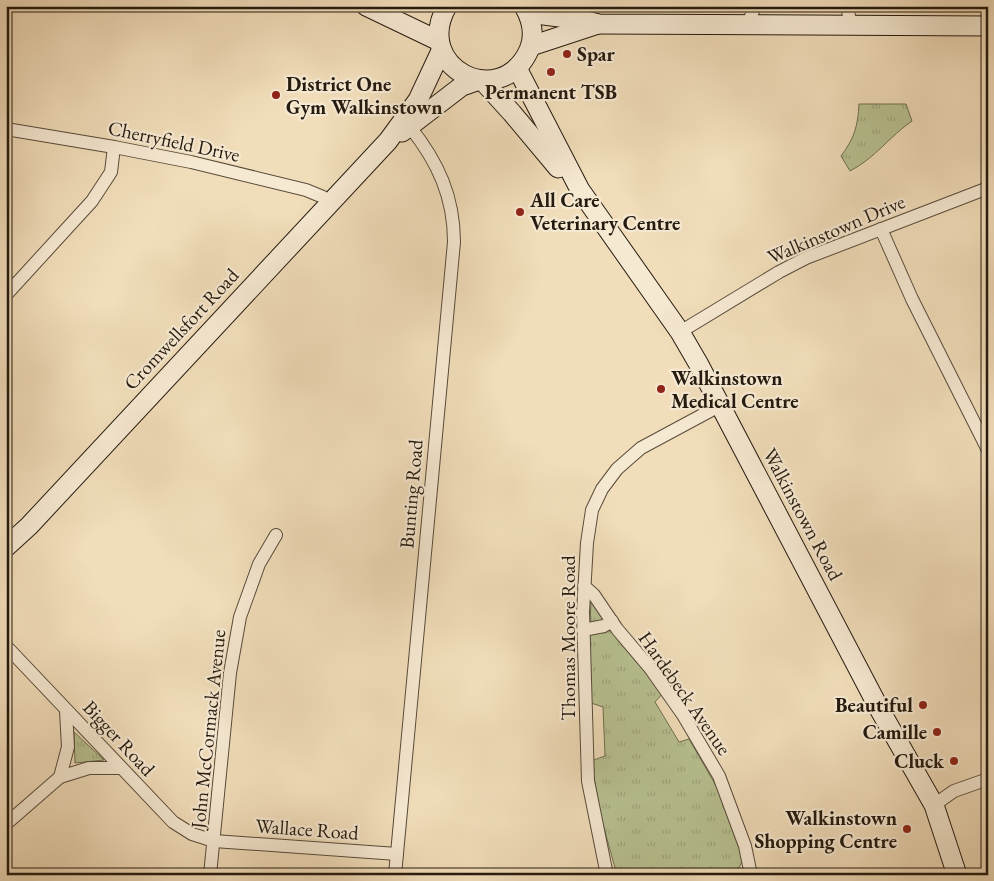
<svg xmlns="http://www.w3.org/2000/svg" width="994" height="881" font-family="'EB Garamond',serif">
  <style>
    .grass { fill: url(#grass-tufts); stroke: #6e6e50 }
    .lines { fill: none; stroke-linecap: round; stroke-linejoin: round }
    .street-casing { stroke: #574b3a; stroke-width: 14 }
    .secondary-casing { stroke: #241a0f; stroke-width: 21 }
    .street { stroke: #f6e9d2; stroke-width: 12 }
    .secondary { stroke: #f6e9d2; stroke-width: 19 }
    .poi-dot { fill: #8f2418; stroke: #f6e9d2; stroke-width: 2 }
    .labels { text-anchor: middle; dominant-baseline: central; stroke-width: 4.5; stroke-linejoin: round; paint-order: stroke }
    .poi-label { font-size: 20px; font-weight: bold; fill: #241a0f; stroke: #f6e9d2; text-anchor: start }
    .street-label { font-size: 20px; fill: #241a0f; stroke: #f6e9d2 }
  </style>
  <defs>
    <pattern id="grass-tufts" width="24" height="20" patternUnits="userSpaceOnUse" patternTransform="scale(1.25)"><rect width="24" height="20" fill="#b8c191"/><path d="M3 7l-1-3M5 7V3M7 7l1-3M15 17l-1-3M17 17v-4M19 17l1-3" fill="none" stroke="#9ea57c"/></pattern>
  </defs>
  <rect width="100%" height="100%" fill="#f1ddba"/>
  <filter id="stains"><feTurbulence type="fractalNoise" baseFrequency=".004" numOctaves="4"/><feColorMatrix values="0 0 0 0 .2 0 0 0 0 .09 0 0 0 0 .02 0 0 0 .5 -.17"/></filter>
  <radialGradient id="worn" r=".72"><stop offset=".6" stop-color="#630" stop-opacity="0"/><stop offset="1" stop-color="#630" stop-opacity=".3"/></radialGradient>
  <g class="grass">
    <path d="M859 104H906L912 121C890 136 874 159 850 171L841 156C854 139 858 126 859 104Z"/>
    <polygon points="591,601 620,643 663,693 655,702 679,742 689,739 726,803 743,860 735,875 617,875 602,821 591,761 605,756 603,707 591,703 589,648"/>
    <polygon points="74,732 104,760 75,763"/>
  </g>
  <g class="lines">
    <defs>
      <g id="street">
        <polyline points="847,6 851,26"/>
        <polyline points="748,24 755,6"/>
        <polyline points="6,129 114,147 191,162 306,190 323,197 330,203"/>
        <polyline points="881,229 912,299 988,450"/>
        <polyline points="6,295 92,201 111,172 114,147"/>
        <polyline points="680,332 779,272 806,258 988,188"/>
        <polyline points="584,586 594,595 617,629 650,668 683,715 719,776 745,846 751,875"/>
        <polyline points="583,630 604,626 612,621"/>
        <polyline points="6,646 173,822 192,834 214,841 397,854"/>
        <polyline points="60,777 89,768 120,768"/>
        <polyline points="934,805 954,791 988,779"/>
        <polyline points="6,824 60,777 68,747 66,711"/>
        <polyline points="210,875 230,673 240,617 259,564 276,535"/>
        <path d="M395 875 454 242C454 197 438 162 410 127"/>
        <polyline points="607,875 588,781 583,612 587,543 592,510 602,489 617,469 641,448 721,405"/>
      </g>
      <g id="secondary">
        <polyline points="366,6 439,41"/>
        <path d="M447 6C412 68 501 112 529 50 535 36 532 20 524 6"/>
        <polyline points="528,13 583,20 598,24 988,26"/>
        <polyline points="531,46 598,24"/>
        <polyline points="517,68 580,190 680,332 698,363 881,712 934,805 957,875"/>
        <polyline points="482,80 512,113 558,168"/>
        <polyline points="402,132 462,86 479,80"/>
        <polyline points="6,547 29,526 388,141 418,100 441,51"/>
      </g>
    </defs>
    <use href="#street" class="street-casing"/>
    <use href="#secondary" class="secondary-casing"/>
    <use href="#street" class="street"/>
    <use href="#secondary" class="secondary"/>
  </g>
  <g class="poi-dot">
    <circle cx="567" cy="54" r="5"/>
    <circle cx="551" cy="72" r="5"/>
    <circle cx="276" cy="95" r="5"/>
    <circle cx="520" cy="212" r="5"/>
    <circle cx="661" cy="389" r="5"/>
    <circle cx="923" cy="705" r="5"/>
    <circle cx="937" cy="732" r="5"/>
    <circle cx="954" cy="761" r="5"/>
    <circle cx="907" cy="829" r="5"/>
  </g>
  <g class="labels">
    <g class="poi-label">
      <text x="577" y="54">Spar</text>
      <text x="286" y="84">District One<tspan x="286" dy="23">Gym Walkinstown</tspan></text>
      <text x="551" y="92" text-anchor="middle">Permanent TSB</text>
      <text x="530" y="200">All Care<tspan x="530" dy="23">Veterinary Centre</tspan></text>
      <text x="671" y="378">Walkinstown<tspan x="671" dy="23">Medical Centre</tspan></text>
      <text x="913" y="705" text-anchor="end">Beautiful</text>
      <text x="927" y="732" text-anchor="end">Camille</text>
      <text x="944" y="761" text-anchor="end">Cluck</text>
      <text x="897" y="818" text-anchor="end">Walkinstown<tspan x="897" dy="23">Shopping Centre</tspan></text>
    </g>
    <g class="street-label">
      <text transform="translate(174 141) rotate(12)">Cherryfield Drive</text>
      <text transform="translate(836 229) rotate(-23)">Walkinstown Drive</text>
      <text transform="translate(181 329) rotate(-47)">Cromwellsfort Road</text>
      <text transform="translate(411 494) rotate(-85)">Bunting Road</text>
      <text transform="translate(803 514) rotate(62)">Walkinstown Road</text>
      <text transform="translate(568 638) rotate(-90)">Thomas Moore Road</text>
      <text transform="translate(685 693) rotate(55)">Hardebeck Avenue</text>
      <text transform="translate(208 729) rotate(-84)">John McCormack Avenue</text>
      <text transform="translate(119 738) rotate(47)">Bigger Road</text>
      <text transform="translate(307 829) rotate(4)">Wallace Road</text>
    </g>
  </g>
  <rect width="994" height="881" fill="none" stroke="#f1ddba" stroke-width="25"/>
  <rect x="8" y="8" width="979" height="866" fill="none" stroke="#241a0f" stroke-width="2.5"/>
  <rect x="12" y="12" width="969" height="856" fill="none" stroke="#241a0f"/>
  <rect width="100%" height="100%" filter="url(#stains)"/>
  <rect width="100%" height="100%" fill="url(#worn)"/>
</svg>
